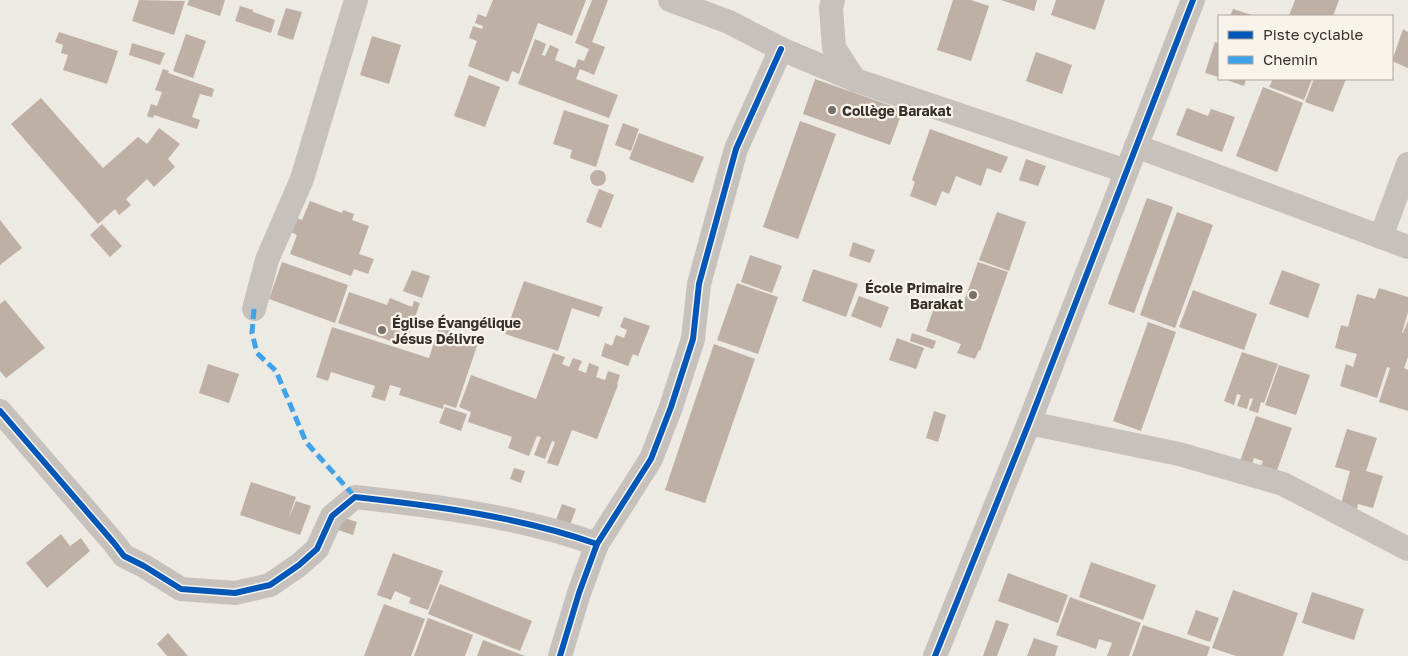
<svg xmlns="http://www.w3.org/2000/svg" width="1408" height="656" font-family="'Golos Text',sans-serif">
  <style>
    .building { fill: #bfb0a6 }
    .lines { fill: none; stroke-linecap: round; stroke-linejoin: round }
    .minor { stroke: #c6c1bc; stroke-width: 24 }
    .quiet { stroke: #3fa3eb; stroke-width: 5; stroke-dasharray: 10 5; stroke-linecap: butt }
    .cycleway-casing { stroke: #f9f4eb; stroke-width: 9 }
    .cycleway { stroke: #0057b8; stroke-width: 6 }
    .poi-dot { fill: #77706b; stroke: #f9f4eb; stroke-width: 2 }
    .labels { text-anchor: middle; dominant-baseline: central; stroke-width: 4.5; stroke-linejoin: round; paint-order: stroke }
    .poi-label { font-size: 14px; font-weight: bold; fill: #372f2a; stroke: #f9f4eb; text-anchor: start }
  </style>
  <rect width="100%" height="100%" fill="#ede9e3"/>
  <g class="building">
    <polygon points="139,0 185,1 174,35 132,21"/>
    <polygon points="189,0 225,0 220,16 187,5"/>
    <polygon points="493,0 586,0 572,36 538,23 519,74 512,71 508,82 468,66 477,41 469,38 473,26 482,29 483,26 475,23 478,14 486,17"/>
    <polygon points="592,0 608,0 592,42 605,47 594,75 580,69 576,79 618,95 609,118 518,84 535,39 546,44 542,55 545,56 550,45 559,49 555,60 575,68 578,59 584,61 589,49 575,43"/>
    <polygon points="953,0 971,0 989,6 971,61 937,50"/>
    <polygon points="1001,0 1037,0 1034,11"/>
    <polygon points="1056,0 1105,0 1095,30 1051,15"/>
    <polygon points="1295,0 1339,0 1333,16 1289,16"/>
    <polygon points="240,6 253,10 253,12 275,20 271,33 235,21"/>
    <polygon points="286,8 302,12 293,40 277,35"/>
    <polygon points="1233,9 1255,16 1230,16"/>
    <polygon points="1403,29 1408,32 1408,68 1392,61"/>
    <polygon points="59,32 118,51 107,84 63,70 68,55 61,53 63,45 55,42"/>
    <polygon points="186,34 206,41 193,78 173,71"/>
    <polygon points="372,36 401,45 389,84 360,75"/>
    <polygon points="1215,42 1219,43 1219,77 1205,73"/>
    <polygon points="132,43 165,53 160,65 129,55"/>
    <polygon points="1036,52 1072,65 1062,94 1026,81"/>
    <polygon points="163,69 169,71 168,73 214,89 212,97 200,94 192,117 200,120 197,129 154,115 153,118 147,116 151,104 157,106 162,92 155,90"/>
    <polygon points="469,75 500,87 485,127 454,116"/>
    <polygon points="815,79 903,110 890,145 803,114"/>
    <polygon points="1224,79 1246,79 1244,86"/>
    <polygon points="1273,79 1312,79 1304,100 1269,87"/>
    <polygon points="1314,79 1346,79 1333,112 1305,102"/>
    <polygon points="1263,87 1303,103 1277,172 1236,156"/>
    <polygon points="41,98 103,168 138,137 147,144 159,128 180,144 168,159 175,167 154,187 147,179 126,199 131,205 119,215 115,209 98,224 11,124"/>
    <polygon points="1187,108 1208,116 1211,109 1235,117 1222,152 1176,135"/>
    <polygon points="564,110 609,125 596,167 570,158 572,150 553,144"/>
    <polygon points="800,121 836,134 798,239 763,227"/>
    <polygon points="623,123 639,129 631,151 615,145"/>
    <polygon points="930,129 1008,157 1001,173 987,168 981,186 956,176 949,194 942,191 936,206 910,196 915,182 912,180"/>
    <polygon points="639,133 704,157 693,183 629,159"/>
    <polygon points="1026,159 1046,166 1038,186 1019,180"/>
    <circle cx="598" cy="178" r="8"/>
    <polygon points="599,189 614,195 601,228 586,222"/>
    <polygon points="1147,198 1173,207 1134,313 1108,304"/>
    <polygon points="310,201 342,213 343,210 354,214 352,220 369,226 359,254 374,259 368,274 354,269 351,276 290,254 297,235 291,232 296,218 302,220"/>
    <polygon points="997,212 1026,222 1009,271 979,260"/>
    <polygon points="1177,212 1213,225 1175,328 1140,315"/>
    <polygon points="0,220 22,248 0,265"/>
    <polygon points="102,224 122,246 110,257 90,235"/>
    <polygon points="853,242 875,250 870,263 849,256"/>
    <polygon points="750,255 782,266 772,293 741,282"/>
    <polygon points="282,262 348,285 335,323 269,299"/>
    <polygon points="978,262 1008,272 980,351 979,350 975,359 957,353 961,344 926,331 936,302 961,310"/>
    <polygon points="813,269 858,284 846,317 802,301"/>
    <polygon points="412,270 430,276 422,298 403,291"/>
    <polygon points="1282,270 1320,284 1308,318 1269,304"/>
    <polygon points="524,281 603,307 599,317 572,308 558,351 505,334"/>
    <polygon points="737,283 778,297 758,354 717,340"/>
    <polygon points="1379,288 1408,297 1408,312 1402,333 1403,333 1408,321 1408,357 1404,368 1408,370 1408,411 1379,402 1390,368 1387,367 1377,398 1340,386 1346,364 1353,367 1357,354 1335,348 1341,325 1348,327 1357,294 1375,299"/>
    <polygon points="1193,290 1257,314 1244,350 1179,327"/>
    <polygon points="349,292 387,305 390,298 412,307 414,301 420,303 405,346 338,323"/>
    <polygon points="859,296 889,307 881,328 851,316"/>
    <polygon points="5,300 45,348 6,378 0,371 0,304"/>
    <polygon points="624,317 650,326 638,356 633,354 628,366 601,356 605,343 612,346 616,335 624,338 627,330 620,327"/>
    <polygon points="1148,322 1176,332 1141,431 1113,421"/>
    <polygon points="332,327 429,358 439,327 479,340 456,408 444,404 443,409 399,395 401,388 390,385 385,401 371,397 375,386 331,372 328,381 316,377"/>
    <polygon points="912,333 936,341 933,349 910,341"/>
    <polygon points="897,338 924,348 916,369 889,360"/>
    <polygon points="714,344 755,359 705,503 665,490"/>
    <polygon points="1242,352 1278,364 1264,403 1261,402 1258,413 1249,410 1253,399 1250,398 1247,409 1237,406 1241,395 1237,394 1234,405 1224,401"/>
    <polygon points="553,353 565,357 562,364 569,367 573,358 582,361 578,370 586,373 589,363 599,367 596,377 605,380 608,371 620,375 617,384 618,385 597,439 572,430 558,466 547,463 555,442 552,441 545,459 534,455 541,437 537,436 529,456 508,448 512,437 468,422 471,412 459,407 471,375 536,399"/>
    <polygon points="208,364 239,374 229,403 199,393"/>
    <polygon points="1279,365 1310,375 1296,415 1265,405"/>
    <polygon points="445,407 467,414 461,431 439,423"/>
    <polygon points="934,411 946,415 938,442 926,438"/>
    <polygon points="1256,416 1292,428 1274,479 1258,473 1263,461 1254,458 1250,471 1238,467"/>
    <polygon points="1347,429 1377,438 1366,471 1383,476 1373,508 1358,504 1357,509 1341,504 1350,471 1335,467"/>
    <polygon points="514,468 525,471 521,483 510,479"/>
    <polygon points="251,482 296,497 288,520 296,501 311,506 300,535 240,515"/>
    <polygon points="562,504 576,509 570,525 556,520"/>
    <polygon points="342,517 357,522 353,535 338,530"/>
    <polygon points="61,534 70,546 81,538 90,551 47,588 26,563"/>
    <polygon points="393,553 443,571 428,610 409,603 411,598 395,591 391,600 377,595"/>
    <polygon points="1091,562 1156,585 1143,620 1079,597"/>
    <polygon points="1008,573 1068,595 1058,623 998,601"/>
    <polygon points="440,584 532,621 520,651 428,614"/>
    <polygon points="1233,590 1298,613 1283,656 1236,656 1212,648"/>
    <polygon points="1312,592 1364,609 1354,640 1302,623"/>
    <polygon points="1070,597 1141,623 1129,656 1107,656 1112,643 1099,639 1096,649 1056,635"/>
    <polygon points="384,604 425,619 411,656 364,656"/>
    <polygon points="1196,610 1219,618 1210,642 1187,634"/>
    <polygon points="428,618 473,635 465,656 414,656"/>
    <polygon points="996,620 1009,624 997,656 983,656"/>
    <polygon points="1143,625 1210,647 1207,656 1132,656"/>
    <polygon points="168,633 188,656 167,656 157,644"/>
    <polygon points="1034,638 1058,646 1055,656 1027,656"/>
    <polygon points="483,640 525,656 477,656"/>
  </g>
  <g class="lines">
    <g class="minor">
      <polyline points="670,0 729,22 781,49 855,80 1126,171"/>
      <polyline points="833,0 831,8 834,48 855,80"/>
      <polyline points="1136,146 1408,247"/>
      <polyline points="1381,237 1408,164"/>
      <polyline points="254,309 267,260 302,179 356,0"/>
      <path d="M0 411 114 543 124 556 144 566 181 589 235 593 270 585 299 565 317 549 332 516 355 497C437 506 520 517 597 544"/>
      <polyline points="1029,423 1179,454 1283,484 1408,549"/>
      <polyline points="560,656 579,593 597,544 651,459 671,407 693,339 699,284 736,149 781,49"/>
      <polyline points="935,656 1029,423 1193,0"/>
    </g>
    <polyline class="quiet" points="254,309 252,333 257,353 276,371 306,442 355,497"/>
    <defs>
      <g id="cycleway">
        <path d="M0 411 114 543 124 556 144 566 181 589 235 593 270 585 299 565 317 549 332 516 355 497C437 506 520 517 597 544"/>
        <polyline points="560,656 579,593 597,544 651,459 671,407 693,339 699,284 736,149 781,49"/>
        <polyline points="935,656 1029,423 1193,0"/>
      </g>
    </defs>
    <use href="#cycleway" class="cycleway-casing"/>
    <use href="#cycleway" class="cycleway"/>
  </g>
  <g class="poi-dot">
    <circle cx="832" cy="110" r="5"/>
    <circle cx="973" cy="295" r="5"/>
    <circle cx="382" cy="330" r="5"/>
  </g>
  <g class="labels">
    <g class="poi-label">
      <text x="842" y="110">Collège Barakat</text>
      <text x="963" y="287" text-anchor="end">École Primaire<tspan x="963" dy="16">Barakat</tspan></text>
      <text x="392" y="322">Église Évangélique<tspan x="392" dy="16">Jésus Délivre</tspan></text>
    </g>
  </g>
  <rect x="1218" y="15" width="175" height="65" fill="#f9f4eb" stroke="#aba59e"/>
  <rect x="1228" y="31" width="25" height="8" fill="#0057b8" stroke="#aba59e"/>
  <text x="1263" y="40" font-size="15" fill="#372f2a">Piste cyclable</text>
  <rect x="1228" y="56" width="25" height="8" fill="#3fa3eb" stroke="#aba59e"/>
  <text x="1263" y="65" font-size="15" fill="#372f2a">Chemin</text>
</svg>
